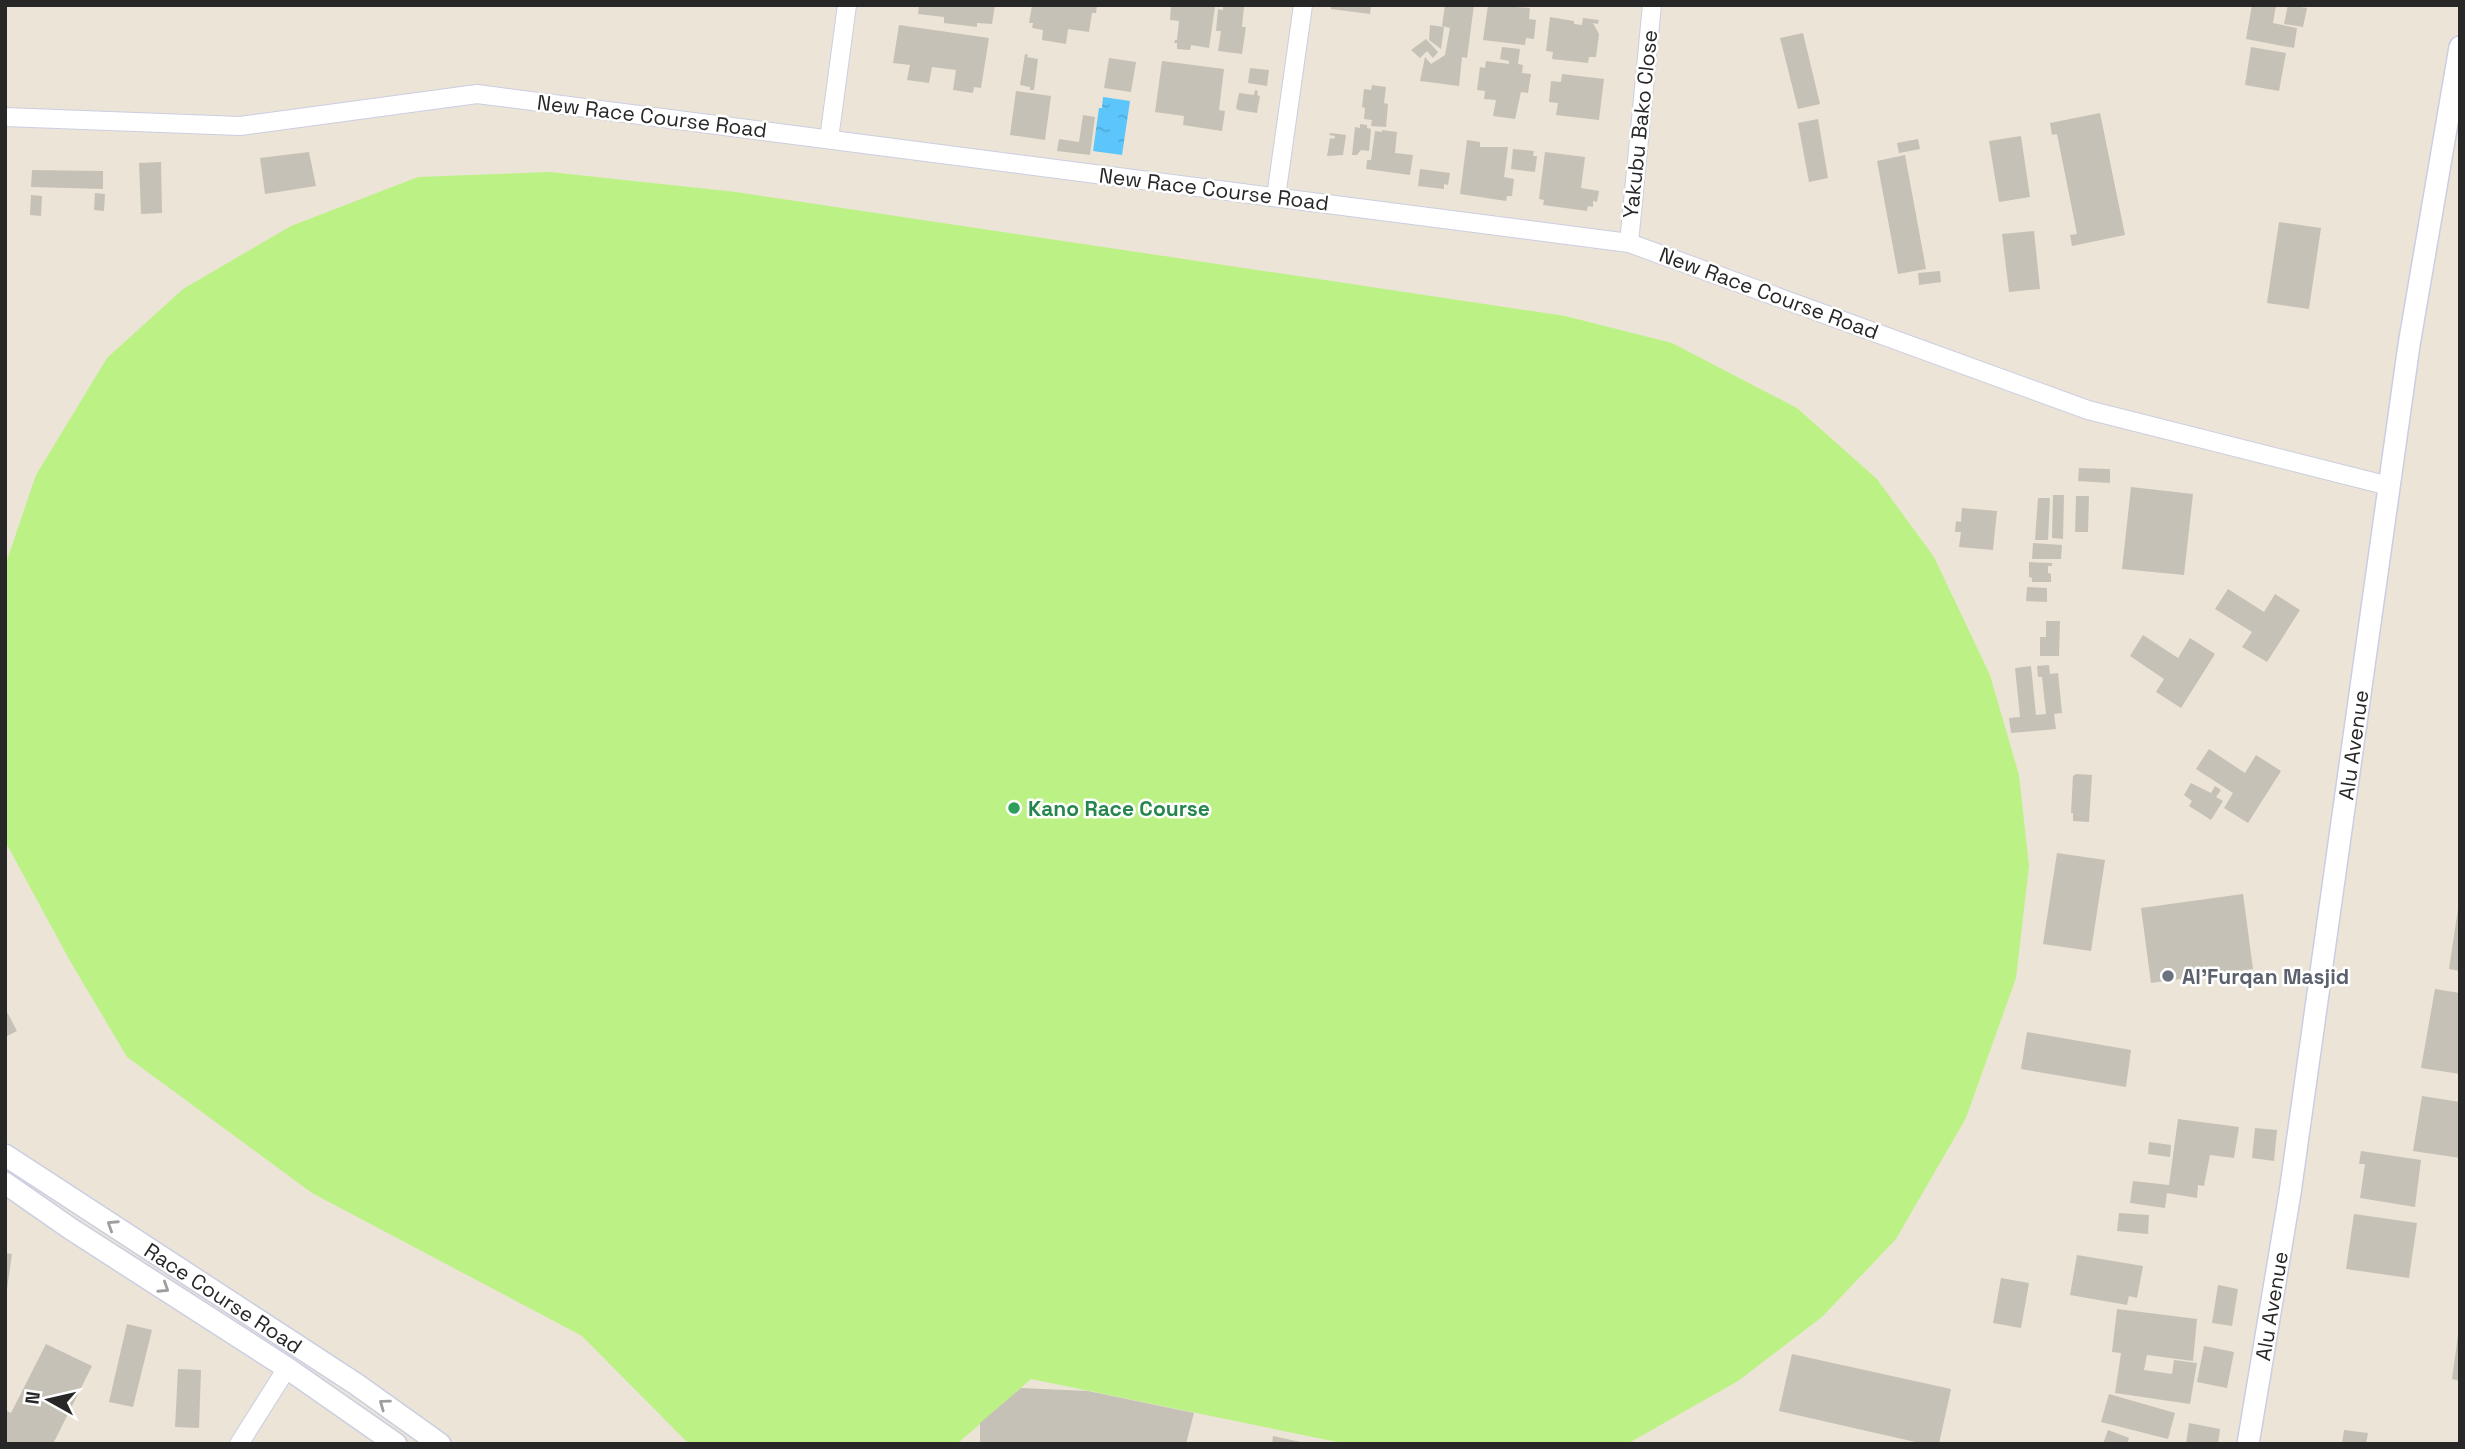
<svg xmlns="http://www.w3.org/2000/svg" width="2465" height="1449" font-family="'Space Grotesk',sans-serif">
  <style>
    .pitch { fill: #bcf285 }
    .water { fill: url(#water-ripples) }
    .building { fill: #c6c1b6 }
    .lines { fill: none; stroke-linecap: round; stroke-linejoin: round }
    .minor-casing { stroke: #cbcee2; stroke-width: 20 }
    .tertiary-casing { stroke: #cbcee2; stroke-width: 24 }
    .minor { stroke: #fff; stroke-width: 18 }
    .tertiary { stroke: #fff; stroke-width: 21 }
    .oneway { stroke: #9e9e9e }
    .leisure-dot { fill: #2e9e5b; stroke: #fff; stroke-width: 2.5 }
    .worship-dot { fill: #6b7280; stroke: #fff; stroke-width: 2.5 }
    .labels { text-anchor: middle; dominant-baseline: central; stroke-width: 5; stroke-linejoin: round; paint-order: stroke }
    .street-label { font-size: 21px; fill: #272727; stroke: #fff }
    .leisure-label { font-size: 21px; font-weight: bold; fill: #27864d; stroke: #fff; text-anchor: start }
    .worship-label { font-size: 21px; font-weight: bold; fill: #5b616d; stroke: #fff; text-anchor: start }
  </style>
  <defs>
    <pattern id="water-ripples" width="26" height="14" patternUnits="userSpaceOnUse" patternTransform="scale(1.75)"><rect width="26" height="14" fill="#5cc5fb"/><path d="M2 4q2-2 4 0t4 0M15 11q2-2 4 0t4 0" fill="none" stroke="#50a9d7"/></pattern>
  </defs>
  <rect width="100%" height="100%" fill="#ece4d6"/>
  <polygon class="pitch" points="550,172 736,192 1565,316 1672,343 1797,408 1877,479 1934,557 1990,675 2019,775 2029,866 2016,978 1966,1118 1896,1239 1822,1317 1738,1381 1627,1444 1347,1444 1031,1379 957,1444 689,1444 582,1336 312,1193 127,1057 70,961 5,841 5,566 36,475 107,358 183,289 291,226 418,177"/>
  <polygon class="water" points="1103,97 1130,101 1122,155 1093,151 1099,108 1102,108"/>
  <g class="building">
    <polygon points="919,5 995,5 992,24 977,23 977,27 944,23 944,17 918,14"/>
    <polygon points="1032,5 1097,5 1096,13 1092,13 1089,32 1068,29 1066,44 1042,40 1043,30 1032,28 1033,23 1029,23"/>
    <polygon points="1171,5 1215,7 1209,48 1191,45 1190,50 1177,49 1177,43 1174,43 1175,40 1177,40 1179,21 1170,20"/>
    <polygon points="1223,5 1244,7 1242,27 1246,27 1242,54 1218,51 1221,31 1216,31 1218,9 1223,10"/>
    <polygon points="1331,5 1371,5 1370,14 1331,9"/>
    <polygon points="1445,5 1474,5 1467,58 1462,57 1459,86 1420,81 1425,57 1431,64 1445,55 1450,28 1442,26"/>
    <polygon points="1488,5 1530,8 1529,19 1536,20 1534,39 1526,38 1525,45 1483,40"/>
    <polygon points="2252,5 2276,5 2273,23 2297,28 2294,48 2246,39"/>
    <polygon points="2288,5 2307,8 2303,27 2284,24"/>
    <polygon points="1550,17 1574,21 1574,24 1582,25 1583,18 1599,20 1598,24 1593,23 1599,34 1596,57 1589,57 1588,63 1552,59 1553,52 1546,51"/>
    <polygon points="899,25 989,38 981,88 974,87 973,93 953,90 956,70 932,67 929,83 907,80 910,65 893,63"/>
    <polygon points="1430,25 1444,27 1441,49 1429,40"/>
    <polygon points="1803,33 1820,104 1798,109 1780,38"/>
    <polygon points="1426,39 1438,52 1433,58 1427,51 1420,58 1411,50"/>
    <polygon points="1502,47 1520,49 1518,64 1523,65 1522,73 1531,74 1528,93 1521,92 1515,119 1493,116 1496,100 1484,99 1485,91 1477,90 1480,67 1485,68 1486,61 1509,64 1509,61 1500,59"/>
    <polygon points="2251,47 2286,53 2279,91 2245,85"/>
    <polygon points="1025,54 1028,55 1027,57 1038,59 1034,90 1030,90 1030,87 1020,85"/>
    <polygon points="1109,58 1136,62 1131,92 1104,88"/>
    <polygon points="1162,61 1224,69 1219,110 1225,111 1222,131 1183,125 1184,116 1155,112"/>
    <polygon points="1250,68 1269,70 1267,86 1248,83"/>
    <polygon points="1562,74 1604,79 1599,120 1556,115 1558,103 1549,102 1551,81 1561,82"/>
    <polygon points="1372,85 1386,87 1384,103 1388,104 1386,127 1371,126 1372,120 1364,119 1365,108 1362,107 1364,89 1371,90"/>
    <polygon points="1255,90 1258,91 1257,95 1260,96 1257,113 1238,110 1236,108 1239,93 1254,95"/>
    <polygon points="1016,91 1051,96 1045,140 1010,135"/>
    <polygon points="2100,113 2125,235 2072,246 2070,235 2077,234 2057,134 2052,135 2050,123"/>
    <polygon points="1083,115 1095,117 1090,155 1057,151 1059,139 1079,142"/>
    <polygon points="1818,119 1828,178 1809,182 1798,123"/>
    <polygon points="1360,124 1367,125 1367,128 1371,129 1369,151 1361,150 1357,155 1352,155 1355,127 1360,128"/>
    <polygon points="1382,130 1397,132 1395,153 1413,155 1410,175 1366,169 1367,160 1371,160 1375,131 1382,132"/>
    <polygon points="1330,133 1346,135 1343,155 1327,156 1330,138 1334,139 1335,136 1329,135"/>
    <polygon points="2021,136 2030,197 1999,202 1989,141"/>
    <polygon points="1918,139 1920,149 1899,153 1897,143"/>
    <polygon points="1467,140 1480,142 1480,147 1508,147 1504,177 1514,179 1512,196 1507,196 1506,201 1460,194"/>
    <polygon points="1513,149 1534,151 1533,156 1537,156 1535,172 1511,169"/>
    <polygon points="309,152 316,186 265,194 260,158"/>
    <polygon points="1545,152 1585,157 1581,188 1599,191 1597,202 1593,201 1593,207 1588,206 1587,211 1543,205 1544,200 1539,199"/>
    <polygon points="1905,155 1926,269 1898,274 1877,161"/>
    <polygon points="161,162 162,213 141,214 139,163"/>
    <polygon points="1420,169 1450,173 1448,185 1444,184 1444,189 1418,186"/>
    <polygon points="32,170 103,171 103,189 31,187"/>
    <polygon points="95,193 105,194 104,211 94,210"/>
    <polygon points="31,195 42,196 41,216 30,215"/>
    <polygon points="2279,222 2321,228 2309,309 2267,303"/>
    <polygon points="2034,231 2040,289 2009,292 2002,234"/>
    <polygon points="1940,271 1941,282 1919,285 1918,273"/>
    <polygon points="2079,468 2110,469 2110,483 2078,481"/>
    <polygon points="2131,487 2193,494 2184,575 2122,569"/>
    <polygon points="2053,495 2064,495 2063,539 2052,538"/>
    <polygon points="2076,496 2089,496 2088,532 2075,532"/>
    <polygon points="2038,498 2050,498 2048,540 2035,540"/>
    <polygon points="1962,508 1997,511 1993,550 1959,547 1961,532 1955,532 1956,521 1961,522"/>
    <polygon points="2033,543 2062,545 2061,559 2032,559"/>
    <polygon points="2029,562 2052,563 2052,566 2048,566 2048,573 2051,574 2051,582 2032,582 2032,578 2029,577"/>
    <polygon points="2027,587 2047,588 2047,602 2026,601"/>
    <polygon points="2228,589 2264,612 2275,594 2300,610 2267,662 2242,647 2252,632 2215,609"/>
    <polygon points="2046,621 2060,621 2059,656 2040,656 2040,637 2046,637"/>
    <polygon points="2143,635 2178,658 2190,638 2215,654 2181,708 2156,692 2164,679 2130,656"/>
    <polygon points="2049,665 2050,674 2058,673 2062,713 2054,714 2056,729 2011,733 2009,718 2020,717 2015,668 2031,666 2036,715 2046,714 2042,677 2038,677 2037,666"/>
    <polygon points="2209,749 2245,773 2256,755 2281,771 2248,823 2224,808 2233,793 2196,769"/>
    <polygon points="2076,774 2092,775 2089,822 2073,821 2073,813 2071,813 2073,776"/>
    <polygon points="2191,783 2211,793 2215,786 2221,790 2216,797 2223,801 2211,820 2189,806 2192,801 2184,795"/>
    <polygon points="2057,853 2105,860 2091,951 2043,944"/>
    <polygon points="2243,894 2253,969 2151,983 2141,908"/>
    <polygon points="2458,909 2460,909 2460,971 2449,969"/>
    <polygon points="2435,989 2460,993 2460,1074 2421,1068"/>
    <polygon points="5,1008 17,1031 5,1037"/>
    <polygon points="2027,1032 2131,1050 2126,1087 2021,1069"/>
    <polygon points="2422,1096 2460,1102 2460,1158 2413,1151"/>
    <polygon points="2178,1119 2239,1127 2234,1158 2210,1155 2204,1186 2198,1185 2197,1198 2167,1193 2165,1208 2130,1203 2133,1181 2169,1185"/>
    <polygon points="2255,1128 2277,1130 2274,1161 2252,1158"/>
    <polygon points="2149,1142 2171,1145 2170,1157 2148,1154"/>
    <polygon points="2361,1151 2421,1160 2415,1207 2360,1198 2365,1164 2359,1164"/>
    <polygon points="2119,1213 2149,1215 2148,1234 2117,1231"/>
    <polygon points="2354,1214 2417,1223 2409,1278 2346,1269"/>
    <polygon points="5,1253 12,1254 7,1289 5,1289"/>
    <polygon points="2077,1255 2143,1266 2137,1298 2129,1296 2127,1305 2070,1295"/>
    <polygon points="2001,1278 2029,1283 2021,1328 1993,1323"/>
    <polygon points="2218,1285 2238,1289 2232,1326 2212,1323"/>
    <polygon points="2117,1309 2197,1319 2193,1361 2147,1355 2144,1370 2172,1374 2174,1360 2197,1363 2190,1404 2115,1393 2121,1353 2112,1352"/>
    <polygon points="127,1324 152,1330 133,1407 109,1402"/>
    <polygon points="2458,1335 2460,1335 2460,1381 2452,1379"/>
    <polygon points="46,1344 92,1366 53,1444 5,1444 5,1410 11,1413"/>
    <polygon points="2204,1346 2234,1352 2227,1388 2197,1382"/>
    <polygon points="1792,1354 1951,1389 1939,1444 1924,1444 1779,1411"/>
    <polygon points="178,1369 201,1370 199,1428 175,1427"/>
    <polygon points="1021,1388 1088,1391 1194,1413 1186,1444 980,1444 980,1423"/>
    <polygon points="2109,1394 2175,1413 2168,1439 2101,1422"/>
    <polygon points="2189,1423 2220,1429 2218,1444 2186,1444"/>
    <polygon points="2108,1430 2129,1438 2127,1444 2103,1444"/>
    <polygon points="2344,1430 2368,1433 2366,1444 2342,1444"/>
    <polygon points="1273,1436 1305,1443 1305,1444 1272,1444"/>
  </g>
  <g class="lines">
    <defs>
      <g id="minor">
        <polyline points="5,117 240,126 477,94 1629,243 2088,410 2389,486"/>
        <polyline points="829,139 847,5"/>
        <polyline points="1276,197 1303,5"/>
        <polyline points="1629,243 1652,5"/>
        <polyline points="239,1444 287,1368"/>
      </g>
      <g id="tertiary">
        <path id="s1" d="M5 1155 356 1384 440 1444"/>
        <polyline points="5,1183 71,1229 287,1368 396,1444"/>
        <path id="s2" d="M2248 1444 2290 1193 2409 345 2460 47"/>
      </g>
    </defs>
    <use href="#minor" class="minor-casing"/>
    <use href="#tertiary" class="tertiary-casing"/>
    <use href="#minor" class="minor"/>
    <use href="#tertiary" class="tertiary"/>
  </g>
  <defs><path id="oneway-chevron" d="M-2-3.5L2.5 0L-2 3.5" fill="none" stroke-width="1.6" stroke-linecap="round" stroke-linejoin="round" transform="scale(1.75)"/></defs>
  <g class="oneway">
    <use href="#oneway-chevron" transform="translate(112 1225) rotate(-147)"/>
    <use href="#oneway-chevron" transform="translate(164 1288) rotate(33)"/>
    <use href="#oneway-chevron" transform="translate(384 1404) rotate(-144)"/>
  </g>
  <circle class="leisure-dot" cx="1014" cy="808" r="7"/>
  <circle class="worship-dot" cx="2168" cy="976" r="7"/>
  <g class="labels">
    <g class="street-label">
      <text transform="translate(652 116) rotate(7)">New Race Course Road</text>
      <text transform="translate(1640 124) rotate(-84)">Yakubu Bako Close</text>
      <text transform="translate(1214 189) rotate(7)">New Race Course Road</text>
      <text transform="translate(1769 293) rotate(20)">New Race Course Road</text>
      <text stroke="none"><textPath href="#s2" startOffset="707">Alu Avenue</textPath></text>
      <text stroke="none"><textPath href="#s1" startOffset="261">Race Course Road</textPath></text>
      <text stroke="none"><textPath href="#s2" startOffset="140">Alu Avenue</textPath></text>
    </g>
    <g class="leisure-label">
      <text x="1028" y="808">Kano Race Course</text>
    </g>
    <g class="worship-label">
      <text x="2182" y="976">Al'Furqan Masjid</text>
    </g>
  </g>
  <rect width="2465" height="1449" fill="none" stroke="#272727" stroke-width="14"/>
  <g transform="translate(49 1400) rotate(278)" stroke="#ffffff" stroke-width="5" paint-order="stroke">
  <path d="M0-5L12 26L0 18L-12 26Z" fill="#272727"/>
  <text y="-10" font-size="19" font-weight="bold" text-anchor="middle" fill="#272727">N</text>
  </g>
</svg>
